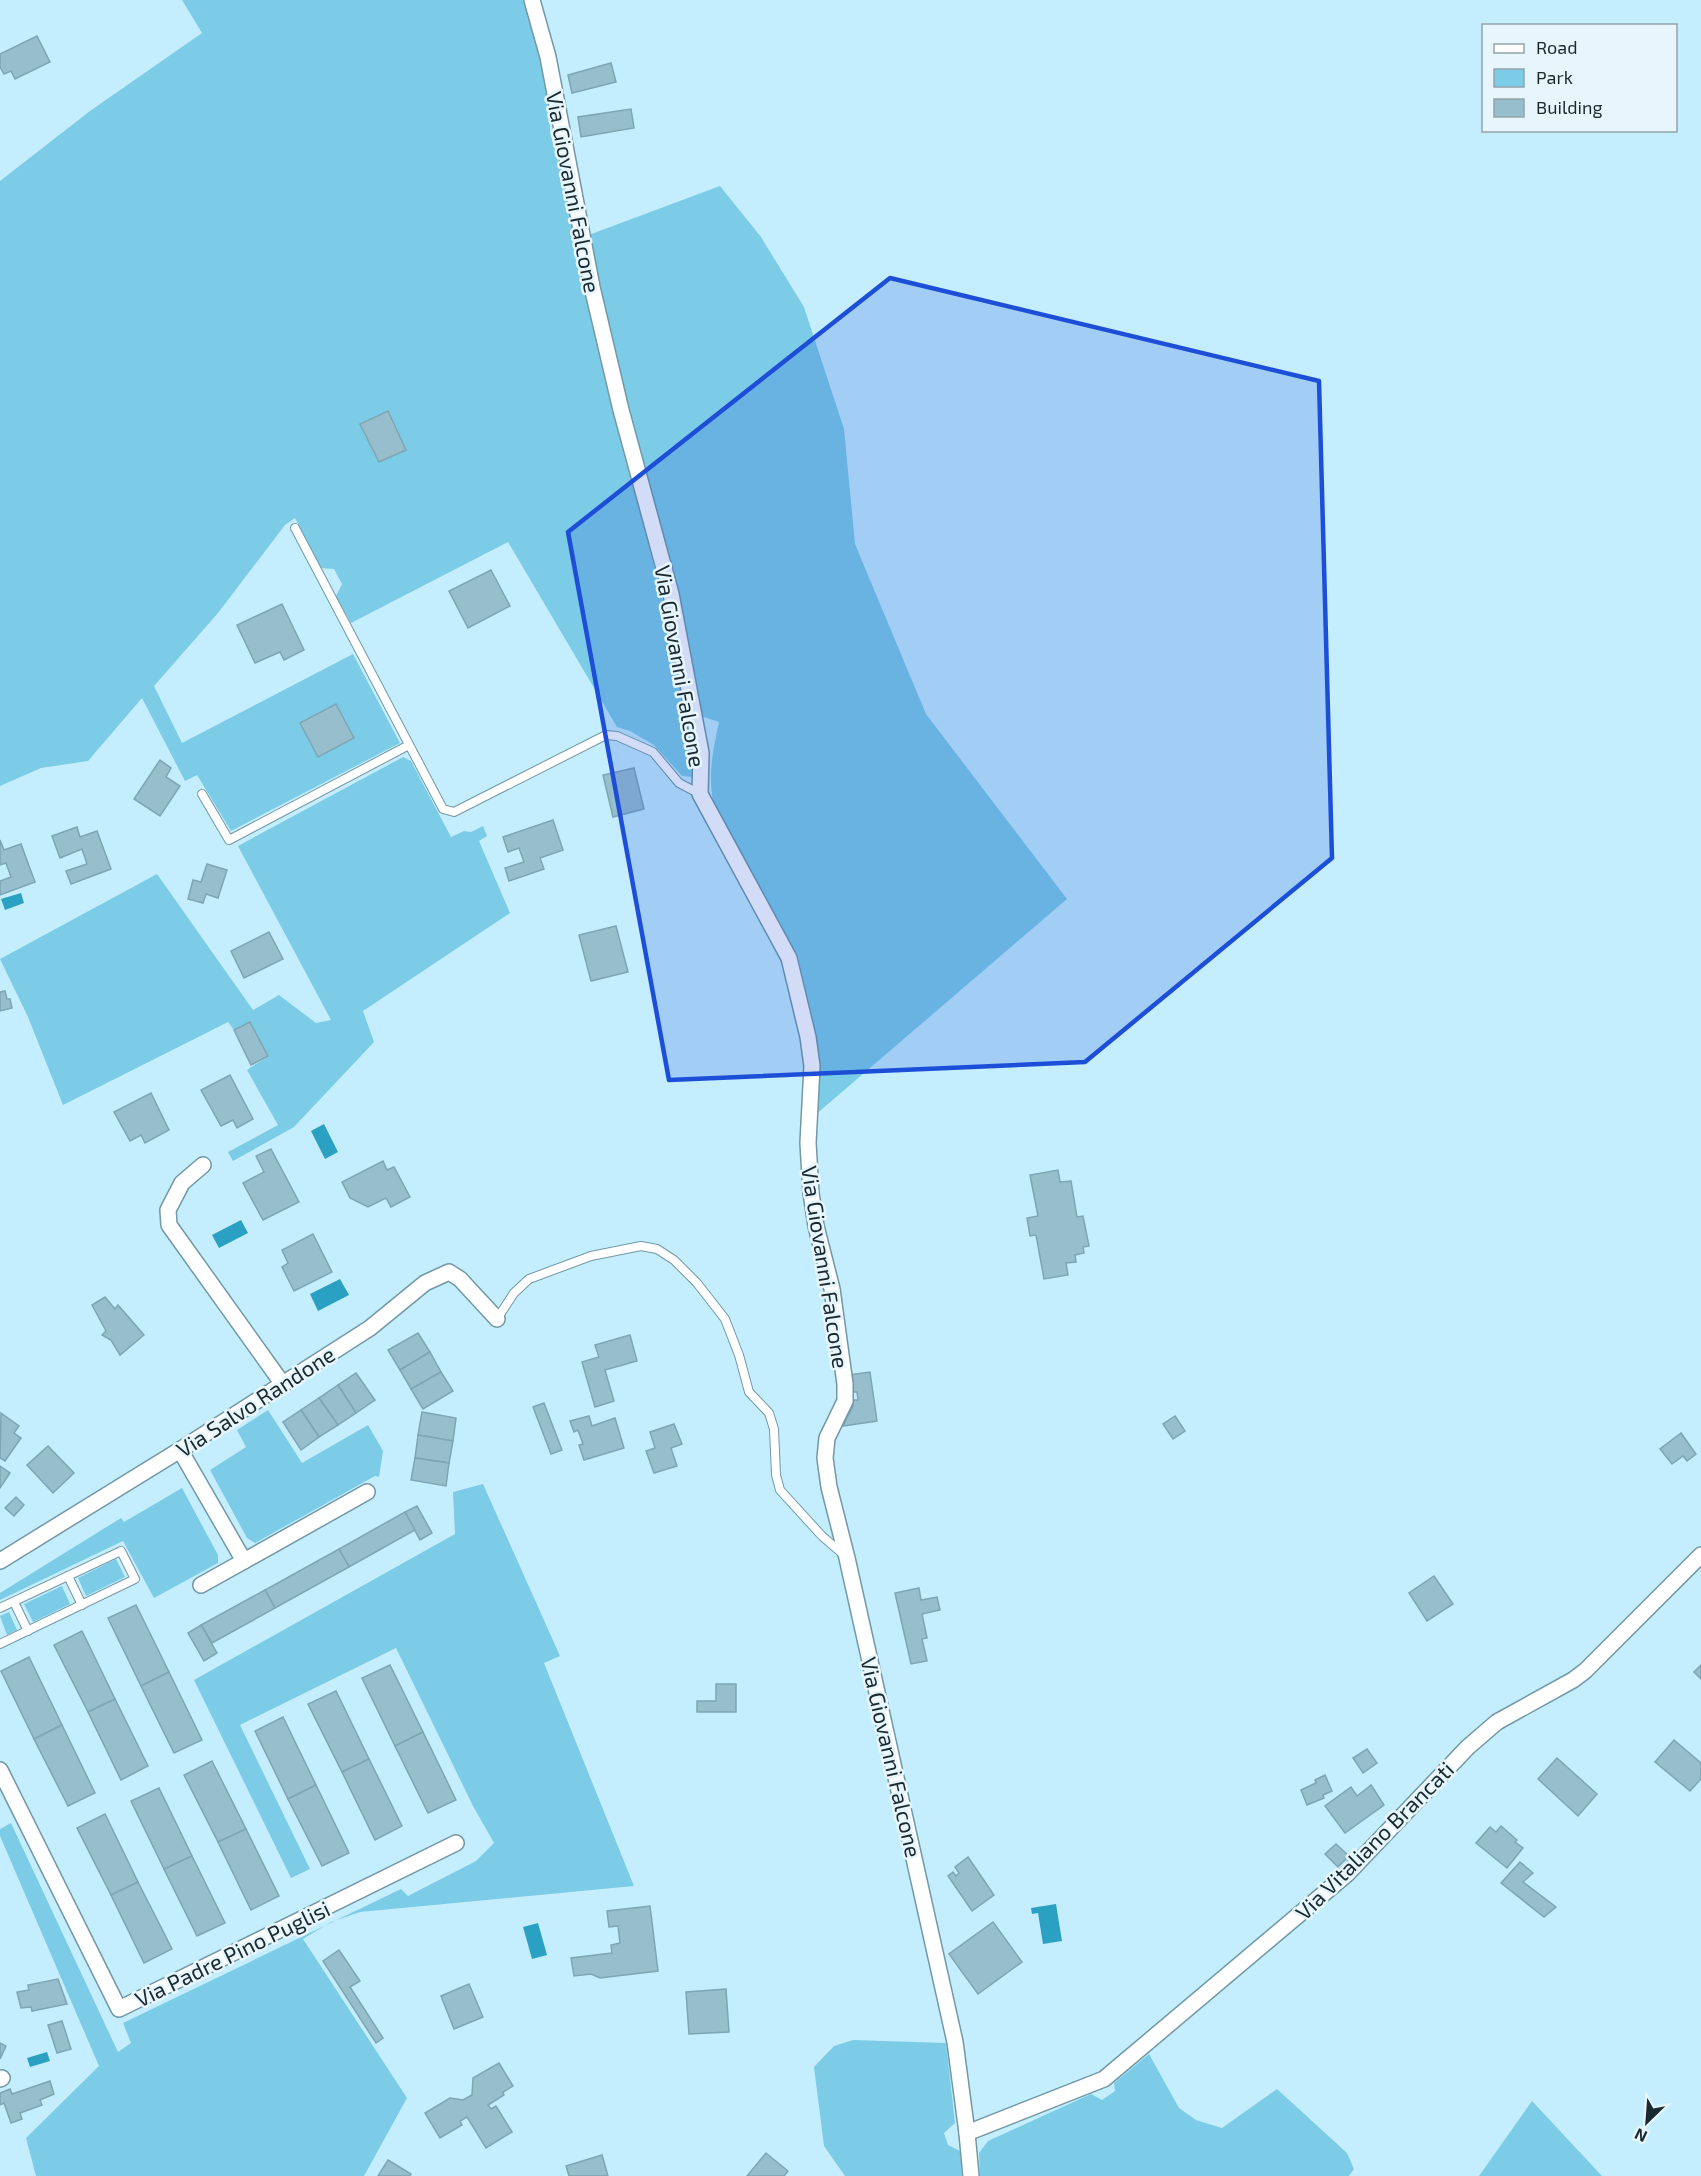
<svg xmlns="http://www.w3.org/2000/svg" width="1701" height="2176" font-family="'Exo 2',sans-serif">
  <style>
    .green { fill: #7ccce7 }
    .water { fill: #2aa1c3 }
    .building { fill: #96becd; stroke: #7ea5b4; stroke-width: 1.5 }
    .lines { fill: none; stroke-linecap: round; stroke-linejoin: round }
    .service-casing { stroke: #7198a6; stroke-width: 10 }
    .minor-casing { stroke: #7198a6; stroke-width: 18 }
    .service { stroke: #fff; stroke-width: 8 }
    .minor { stroke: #fff; stroke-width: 15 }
    .marked { fill: #1d4ed8; fill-opacity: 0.2; stroke: #1d4ed8; stroke-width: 4.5; stroke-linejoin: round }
    .labels { text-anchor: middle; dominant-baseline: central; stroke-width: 5; stroke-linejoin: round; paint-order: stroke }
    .street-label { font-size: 22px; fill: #19292f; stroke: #e6f6fc }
  </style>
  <rect width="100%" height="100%" fill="#c4eefd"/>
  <g class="green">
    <polygon points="182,0 526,0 545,69 550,108 550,132 562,176 593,329 663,601 688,729 694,774 691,777 682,776 654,745 630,731 617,727 508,542 351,623 336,596 342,584 334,569 321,568 295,518 285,525 218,613 154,686 182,743 353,654 400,743 231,831 197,775 185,781 142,698 88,761 41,768 0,786 0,181 90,111 202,33"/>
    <path d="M720 186 761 237 804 307 844 429 855 544 926 714 1067 899 814 1116 819 1070 814 1025 798 957 713 801C708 773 713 749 719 722L701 716 629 420 586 236Z"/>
    <polygon points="403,757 411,761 451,837 464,831 471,832 483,826 487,836 479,841 510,913 363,1011 374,1042 294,1127 233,1161 228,1152 278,1125 247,1070 268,1056 250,1022 234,1030 228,1022 63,1105 28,1017 0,959 157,874 253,1010 279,995 316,1023 331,1020 238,846"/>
    <polygon points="268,1410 302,1463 368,1425 383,1451 379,1477 375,1476 255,1543 247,1538 210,1470 246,1447 237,1430"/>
    <polygon points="483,1484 560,1656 544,1663 634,1886 360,1912 331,1922 303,1939 407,2098 364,2176 36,2176 26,2138 99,2066 0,1836 0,1829 11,1823 118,2052 131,2043 123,2023 401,1889 408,1896 476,1861 494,1843 473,1806 396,1648 240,1725 310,1869 291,1878 194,1680 455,1534 453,1492"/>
    <polygon points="182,1488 218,1555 218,1563 154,1598 123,1541 0,1600 0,1593 121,1518 124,1522"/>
    <polygon points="116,1559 125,1577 86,1596 78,1578"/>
    <polygon points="62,1586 70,1604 33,1622 24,1604"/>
    <polygon points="9,1612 17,1630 7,1635 0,1616"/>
    <polygon points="853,2040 946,2043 955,2123 944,2133 948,2145 960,2151 962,2176 845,2176 824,2146 814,2067 834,2046"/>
    <polygon points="1149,2054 1179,2108 1196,2120 1222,2128 1277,2089 1347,2153 1354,2169 1349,2176 980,2176 979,2153 988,2141 1091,2094 1102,2100 1115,2091 1114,2083"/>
    <polygon points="1532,2101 1602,2176 1479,2176"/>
  </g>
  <g class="water">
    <polygon points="21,893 24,903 5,910 1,899"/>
    <polygon points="324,1124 338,1152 325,1159 311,1131"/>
    <polygon points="241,1220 248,1233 219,1248 212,1235"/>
    <polygon points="340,1279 349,1295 318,1311 310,1294"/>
    <polygon points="1056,1904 1062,1941 1043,1944 1038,1913 1032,1914 1031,1908"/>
    <polygon points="538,1923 547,1955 532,1959 523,1927"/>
    <polygon points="47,2052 50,2061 30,2067 27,2058"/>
  </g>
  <g class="building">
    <polygon points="37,36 50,62 15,79 11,71 4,74 0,67 0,54"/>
    <polygon points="611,63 616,82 572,93 568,75"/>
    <polygon points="631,109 634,128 581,137 578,117"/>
    <polygon points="388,411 406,450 379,462 360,424"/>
    <polygon points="491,570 510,606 468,628 449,591"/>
    <polygon points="282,604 304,650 284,660 280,652 255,663 237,625"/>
    <polygon points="336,704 354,738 318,757 300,723"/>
    <polygon points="160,760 171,768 166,777 180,786 160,816 134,799"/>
    <polygon points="634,768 644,809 613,817 603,775"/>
    <polygon points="553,820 563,850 540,858 544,869 509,881 505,868 524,862 519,848 508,852 503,837"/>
    <polygon points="77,827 80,837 97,831 111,869 71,884 66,871 87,864 82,849 60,858 52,836"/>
    <polygon points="0,840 4,850 21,844 35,882 0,895 0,881 11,877 6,863 0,865"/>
    <polygon points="207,864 227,870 218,898 206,894 203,903 188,899 193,880 201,882"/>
    <polygon points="616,926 628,972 591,981 579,935"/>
    <polygon points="269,932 283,959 244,978 231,951"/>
    <polygon points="5,991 7,999 10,999 12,1008 0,1011 0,992"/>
    <polygon points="250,1022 268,1056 251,1065 234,1030"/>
    <polygon points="230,1075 253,1119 237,1128 233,1120 221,1126 201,1090"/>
    <polygon points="151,1093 169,1130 145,1143 141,1135 130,1141 114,1112"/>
    <polygon points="271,1149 299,1202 263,1220 243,1183 264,1172 256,1156"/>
    <polygon points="383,1161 387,1170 394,1167 410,1197 391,1207 386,1198 368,1207 350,1198 342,1182"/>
    <polygon points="1058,1170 1060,1182 1071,1181 1077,1217 1083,1216 1089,1246 1083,1247 1084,1253 1075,1255 1076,1262 1066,1263 1068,1275 1044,1279 1036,1235 1030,1236 1027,1218 1038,1216 1030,1175"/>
    <polygon points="313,1234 332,1272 294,1291 282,1267 288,1263 282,1250"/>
    <polygon points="105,1297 115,1309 118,1305 144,1335 120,1355 111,1340 102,1335 106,1331 92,1305"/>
    <polygon points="418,1333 430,1352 400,1370 388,1350"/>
    <polygon points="630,1335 637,1361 605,1370 614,1401 595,1407 582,1362 599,1357 595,1345"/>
    <polygon points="430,1352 441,1372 411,1389 400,1370"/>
    <polygon points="441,1372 453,1391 423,1409 411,1389"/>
    <polygon points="870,1372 877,1421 843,1426 853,1406 852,1400 858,1400 857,1392 852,1392 849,1375"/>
    <polygon points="356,1373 375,1400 356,1413 338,1385"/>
    <polygon points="338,1385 356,1413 338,1425 319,1398"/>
    <polygon points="319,1398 338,1425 319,1437 301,1410"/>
    <polygon points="544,1403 562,1450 551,1454 533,1407"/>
    <polygon points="301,1410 319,1437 301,1450 283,1422"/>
    <polygon points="422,1412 456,1418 453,1441 418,1435"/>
    <polygon points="1,1413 19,1426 14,1433 21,1438 5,1461 0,1458"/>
    <polygon points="589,1416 592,1426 615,1418 624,1448 584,1460 579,1445 583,1444 578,1430 574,1432 570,1421"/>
    <polygon points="1175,1416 1185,1431 1173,1439 1163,1424"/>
    <polygon points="674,1424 682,1444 671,1448 677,1466 654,1473 646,1451 655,1448 650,1432"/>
    <polygon points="1681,1433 1696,1454 1687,1461 1683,1456 1672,1464 1660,1449"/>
    <polygon points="418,1435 453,1441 449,1463 415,1458"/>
    <polygon points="48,1446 74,1473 53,1493 27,1465"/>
    <polygon points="415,1458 449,1463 446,1486 411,1480"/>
    <polygon points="0,1466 10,1473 0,1488"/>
    <polygon points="16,1497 24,1505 14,1516 5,1508"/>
    <polygon points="417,1506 432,1533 420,1540 405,1512"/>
    <polygon points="405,1512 415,1530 349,1567 339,1549"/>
    <polygon points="339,1549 349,1567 275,1608 265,1590"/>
    <polygon points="1434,1576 1453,1604 1427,1621 1409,1593"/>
    <polygon points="919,1588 921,1600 937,1597 940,1610 922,1614 927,1638 922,1639 927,1661 911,1664 895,1593"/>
    <polygon points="265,1590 275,1608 212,1643 201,1625"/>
    <polygon points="136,1605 169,1672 141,1686 108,1618"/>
    <polygon points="201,1625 217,1653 204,1661 188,1633"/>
    <polygon points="82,1631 115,1699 88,1712 54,1645"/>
    <polygon points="29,1657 62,1725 34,1739 1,1671"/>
    <polygon points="390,1665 423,1732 395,1746 362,1678"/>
    <polygon points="1701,1665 1701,1679 1694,1672"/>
    <polygon points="169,1672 202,1740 174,1753 141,1686"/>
    <polygon points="716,1684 736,1684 736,1712 697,1712 697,1701 716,1701"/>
    <polygon points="336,1691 369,1759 342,1772 308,1704"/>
    <polygon points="115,1699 148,1766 121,1780 88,1712"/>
    <polygon points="283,1717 316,1785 288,1799 255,1731"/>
    <polygon points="62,1725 95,1793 68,1806 34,1739"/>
    <polygon points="423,1732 456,1800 428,1813 395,1746"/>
    <polygon points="1674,1740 1701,1763 1701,1779 1690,1791 1655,1762"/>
    <polygon points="1367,1749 1377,1763 1363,1773 1353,1758"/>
    <polygon points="1557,1758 1597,1794 1578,1816 1538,1779"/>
    <polygon points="369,1759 402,1826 375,1840 342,1772"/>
    <polygon points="212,1761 246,1829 218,1842 184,1775"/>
    <polygon points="1325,1775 1332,1791 1323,1795 1324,1798 1307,1805 1301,1790 1316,1783 1315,1780"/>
    <polygon points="316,1785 349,1853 322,1866 288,1799"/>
    <polygon points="1371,1785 1384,1805 1345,1833 1325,1806 1351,1787 1357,1796"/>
    <polygon points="159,1788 192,1856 164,1869 131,1801"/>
    <polygon points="105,1814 138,1882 111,1895 77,1828"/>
    <polygon points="1501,1826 1517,1840 1515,1842 1523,1848 1507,1868 1476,1843 1490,1827 1496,1832"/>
    <polygon points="246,1829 279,1896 251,1910 218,1842"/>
    <polygon points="1336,1844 1349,1856 1338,1867 1325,1854"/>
    <polygon points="192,1856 225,1923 197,1936 164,1869"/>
    <polygon points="968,1857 994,1895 972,1911 948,1876 953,1872 956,1876 959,1873 955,1867"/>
    <polygon points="1520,1862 1533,1873 1523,1882 1556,1907 1544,1917 1501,1883"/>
    <polygon points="138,1882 172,1949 144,1963 111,1895"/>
    <polygon points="650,1906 658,1971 600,1978 591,1974 574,1976 571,1958 612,1953 611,1945 620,1943 618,1926 609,1927 607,1911"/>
    <polygon points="993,1922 1022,1962 978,1994 949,1954"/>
    <polygon points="339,1950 360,1981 350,1987 383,2038 376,2043 323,1961"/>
    <polygon points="58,1979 67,2004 32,2011 31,2007 21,2008 17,1992 29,1990 28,1985"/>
    <polygon points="469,1984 483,2017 454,2029 441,1996"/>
    <polygon points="726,1989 729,2032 689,2034 686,1992"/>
    <polygon points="62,2021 71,2049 57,2053 48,2025"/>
    <polygon points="0,2043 6,2046 0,2059"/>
    <polygon points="499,2063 513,2086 503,2092 504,2095 488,2105 491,2109 496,2106 512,2132 486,2148 467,2117 460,2121 462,2125 440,2138 425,2113 450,2098 463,2100 472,2095 473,2078"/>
    <polygon points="50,2081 54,2094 40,2100 42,2105 20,2113 22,2119 11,2123 4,2103 0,2105 0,2093 10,2089 12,2094"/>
    <polygon points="766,2153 788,2171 784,2176 747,2176"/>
    <polygon points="602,2155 608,2176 569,2176 566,2166"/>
    <polygon points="388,2160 411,2174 410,2176 378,2176"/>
  </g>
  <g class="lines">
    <defs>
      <g id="service">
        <polyline points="295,528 443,809 454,812 606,735 617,736 653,752 679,783 700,794"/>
        <polyline points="202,794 229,840 409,745"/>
        <polyline points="497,1319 514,1293 529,1279 591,1256 641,1246 657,1249 674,1260 697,1283 725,1319 739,1355 749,1392 769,1413 774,1429 776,1475 780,1490 822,1536 844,1555"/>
        <polyline points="68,1576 82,1605"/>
        <polyline points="14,1602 28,1631"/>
        <polyline points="0,1608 121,1551 135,1579 0,1644"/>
      </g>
      <g id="minor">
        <polyline points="532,0 548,57 592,287 621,410 671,594 701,753 700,794 789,958 808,1037 812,1066 808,1143 811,1193 816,1226 832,1289 845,1384 845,1401 827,1438 825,1458 829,1487 847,1558 955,2042 967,2133 971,2176"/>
        <polyline points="203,1165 182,1183 168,1210 169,1225 282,1383"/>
        <polyline points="180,1450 244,1561 367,1492"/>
        <polyline points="0,1561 180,1450 370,1328 425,1283 449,1272 460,1279 497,1319"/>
        <polyline points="201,1585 244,1561"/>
        <polyline points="0,1770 119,2009 456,1843"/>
        <polyline points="0,2079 2,2078"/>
        <polyline points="967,2133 1104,2079 1347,1874 1468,1747 1497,1722 1573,1680 1585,1671 1701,1555"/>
      </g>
    </defs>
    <use href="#service" class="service-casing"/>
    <use href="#minor" class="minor-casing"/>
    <use href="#service" class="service"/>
    <use href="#minor" class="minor"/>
  </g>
  <path class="marked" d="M890 278 1319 381 1332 858 1085 1062 669 1080 568 532Z"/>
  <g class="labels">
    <g class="street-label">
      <text transform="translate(574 192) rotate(79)">Via Giovanni Falcone</text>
      <text transform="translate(681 666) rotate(80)">Via Giovanni Falcone</text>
      <text transform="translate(826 1267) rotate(81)">Via Giovanni Falcone</text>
      <text transform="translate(255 1401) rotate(-33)">Via Salvo Randone</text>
      <text transform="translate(892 1757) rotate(77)">Via Giovanni Falcone</text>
      <text transform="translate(1374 1840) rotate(-45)">Via Vitaliano Brancati</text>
      <text transform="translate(232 1953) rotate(-26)">Via Padre Pino Puglisi</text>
    </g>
  </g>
  <rect x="1482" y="24" width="195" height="108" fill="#e6f6fc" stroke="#94a4aa" stroke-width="1.5"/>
  <rect x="1494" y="44" width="30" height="9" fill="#ffffff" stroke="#94a4aa" stroke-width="1.5"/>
  <text x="1536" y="54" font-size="18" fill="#19292f">Road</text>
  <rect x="1494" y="69" width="30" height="18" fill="#7ccce7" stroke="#94a4aa" stroke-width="1.5"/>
  <text x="1536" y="84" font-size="18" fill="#19292f">Park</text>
  <rect x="1494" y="99" width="30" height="18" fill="#96becd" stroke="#94a4aa" stroke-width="1.5"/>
  <text x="1536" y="114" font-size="18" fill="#19292f">Building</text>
  <g transform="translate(1647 2122) rotate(205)" stroke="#e6f6fc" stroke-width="4.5" paint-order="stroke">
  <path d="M0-4.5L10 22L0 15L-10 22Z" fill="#19292f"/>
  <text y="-9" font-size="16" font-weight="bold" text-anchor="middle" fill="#19292f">N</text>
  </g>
</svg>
